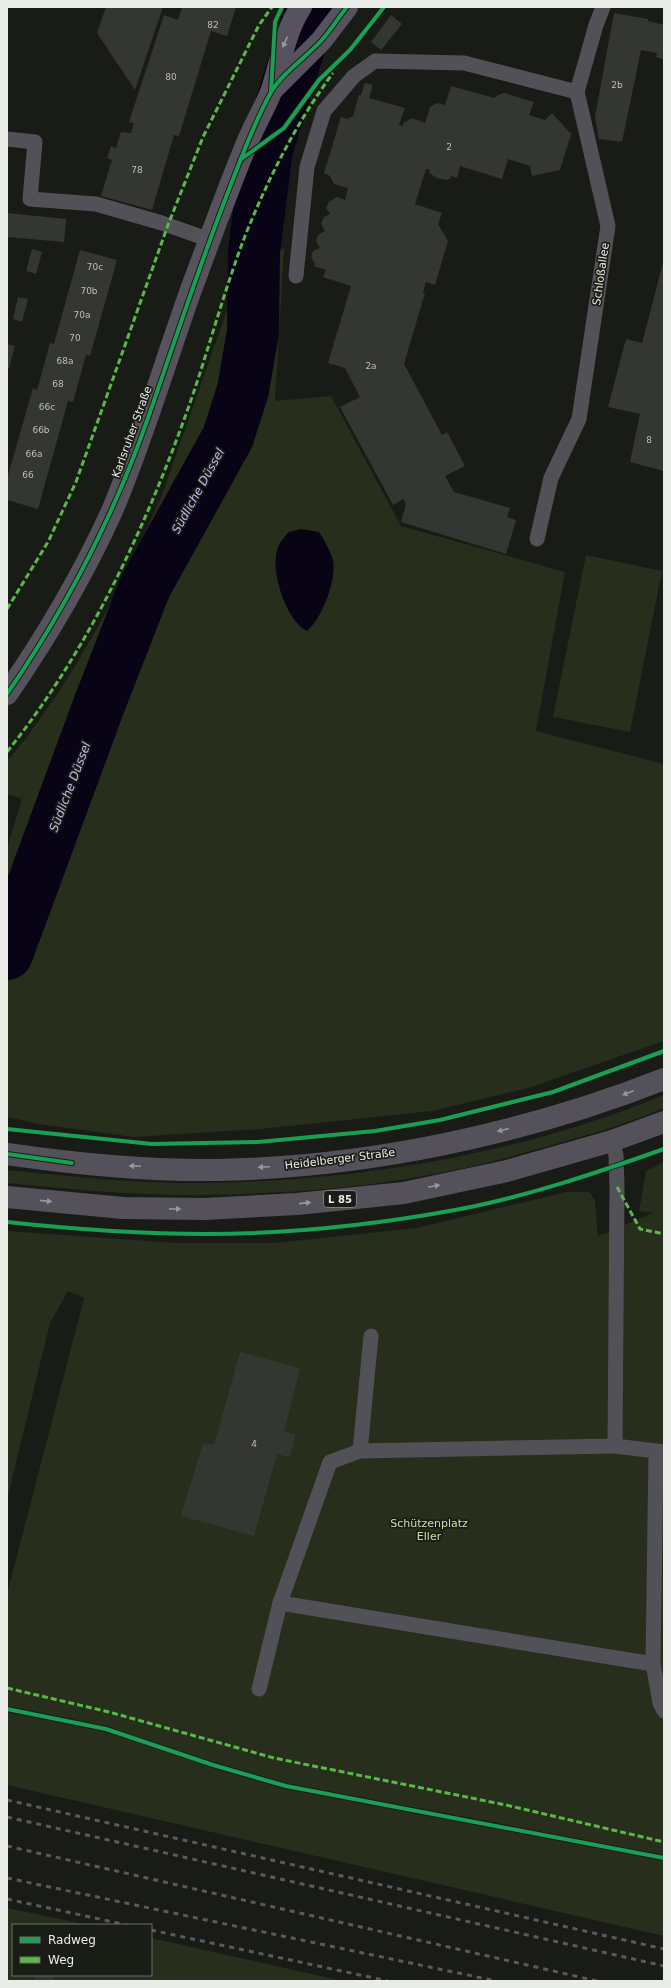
<svg xmlns="http://www.w3.org/2000/svg" width="671" height="1988" font-family="'DejaVu Sans',sans-serif">
  <style>
    .green { fill: #272e1c }
    .water { fill: #090316 }
    .lines { fill: none; stroke-linecap: round; stroke-linejoin: round }
    .river { stroke: #090316; stroke-width: 52 }
    .building { fill: #343632 }
    .service { stroke: #535158; stroke-width: 15 }
    .secondary { stroke: #56535e; stroke-width: 22 }
    .primary { stroke: #54515b; stroke-width: 22 }
    .rail { stroke: #5a595e; stroke-width: 3; stroke-dasharray: 5 5; stroke-linecap: butt }
    .quiet { stroke: #58b947; stroke-width: 3; stroke-dasharray: 6 3; stroke-linecap: butt }
    .cycleway-casing { stroke: #1a1d15; stroke-width: 6 }
    .cycleway { stroke: #1a9f57; stroke-width: 4 }
    .oneway { fill: #99989c }
    .oneway2 { fill: #98979a }
    .labels { text-anchor: middle; dominant-baseline: central; stroke-width: 3.5; stroke-linejoin: round; paint-order: stroke }
    .number-label { font-size: 9px; fill: #bcbeba }
    .shield { fill: #1a1d15; stroke: #acaea8; stroke-width: 1 }
    .shield-label { font-size: 10px; font-weight: bold; fill: #eaece7 }
    .street-label { font-size: 11px; fill: #eaece7; stroke: #1a1d15 }
    .park-label { font-size: 11px; fill: #c8e0a4; stroke: #1a1d15 }
    .water-label { font-size: 12px; font-style: italic; fill: #c2b4ee; stroke: #1a1d15 }
  </style>
  <rect width="100%" height="100%" fill="#191b17"/>
  <g class="green">
    <polygon points="284,248 275,401 331,396 401,526 565,572 536,731 664,764 664,1041 528,1088 432,1111 261,1129 133,1137 39,1124 7,1117 7,848 22,799 7,794 7,761 24,741 59,692 91,639 120,587 162,495 239,276"/>
    <polygon points="586,555 662,571 630,732 553,717"/>
    <path d="M664 1095V1108C629 1123 592 1134 556 1144 514 1156 471 1168 429 1175 354 1189 277 1194 201 1195 136 1196 72 1189 7 1183V1170C70 1176 134 1184 198 1183 355 1182 518 1155 664 1095Z"/>
    <polygon points="664,1162 664,1936 7,1785 7,1594 84,1298 68,1291 50,1323 7,1500 7,1231 177,1243 275,1243 416,1228 567,1192 589,1192 595,1200 598,1236 653,1213 639,1211 646,1171"/>
    <polygon points="7,1908 89,1925 13,1925 13,1975 151,1975 151,1938 343,1981 7,1981"/>
  </g>
  <path class="water" d="M301 529 319 532C324 540 330 550 333 560 337 579 322 619 307 631 286 621 269 569 278 547 280 542 285 536 289 532Z"/>
  <g class="lines">
    <polyline class="river" points="7,954 99,705 145,587 228,437 243,390 253,332 254,251 267,149 312,7"/>
  </g>
  <g class="building">
    <polygon points="106,7 163,7 135,90 97,33"/>
    <polygon points="182,7 236,7 227,36 211,31 179,136 174,135 152,210 101,196 112,160 107,158 111,146 116,148 121,132 131,133 134,123 129,122 164,15 178,20"/>
    <polygon points="614,13 648,19 648,21 664,25 664,60 656,57 657,53 641,50 622,142 599,139 595,117"/>
    <polygon points="391,15 402,24 381,50 371,42"/>
    <polygon points="365,83 373,85 369,98 405,108 399,125 403,126 403,123 412,118 425,123 430,107 437,103 445,105 451,86 495,98 496,96 504,93 534,102 529,115 545,120 552,113 571,134 560,170 532,176 530,166 508,159 502,179 460,166 457,178 451,176 450,179 446,180 437,178 429,173 430,170 426,169 415,204 442,213 438,224 448,241 435,285 426,282 423,293 425,293 404,364 442,435 447,432 465,466 445,476 454,492 510,508 507,517 516,520 506,554 401,522 406,504 403,499 393,505 340,407 360,397 345,368 328,363 351,286 323,277 326,270 314,266 315,264 311,257 313,251 320,248 316,241 318,235 325,231 321,224 324,217 330,214 326,208 329,202 337,197 345,200 348,188 334,184 330,176 324,173 341,117 347,119 353,116 359,95 361,95"/>
    <polygon points="7,213 66,219 64,242 7,237"/>
    <polygon points="32,249 42,252 36,274 26,271"/>
    <polygon points="80,250 117,260 90,356 86,355 73,402 68,401 38,509 7,500 7,479 33,388 37,390 50,343 54,344"/>
    <polygon points="664,259 664,471 630,462 640,414 608,407 626,339 642,343"/>
    <polygon points="18,297 28,299 22,322 13,319"/>
    <polygon points="7,344 15,346 9,369 7,368"/>
    <polygon points="240,1352 300,1368 284,1432 295,1434 293,1445 289,1457 277,1454 254,1536 181,1516 203,1443 214,1445"/>
    <polygon points="36,1975 54,1975 53,1981 34,1981"/>
  </g>
  <g class="lines">
    <g class="service">
      <polyline points="7,139 35,142 30,199 96,204 162,223 210,240"/>
      <polyline points="296,276 307,167 324,111 354,76 375,61 464,63 577,92"/>
      <polyline points="537,539 551,478 579,419 608,226 577,92 596,25 603,7"/>
      <polyline points="615,1446 664,1452"/>
      <polyline points="360,1451 371,1336"/>
      <polyline points="280,1603 653,1664 660,1703 664,1711"/>
      <polyline points="653,1664 656,1452"/>
      <polyline points="259,1689 280,1603 330,1462 360,1451 615,1446 617,1187 616,1155 612,1141"/>
    </g>
    <g class="secondary">
      <polyline points="273,89 321,41 347,7"/>
      <path d="M7 694C47 636 83 575 112 511 143 438 165 362 192 287 210 239 227 191 247 143 254 126 264 109 271 92 281 63 284 33 301 7"/>
    </g>
    <g class="primary">
      <path d="M7 1154C76 1164 148 1171 218 1170 369 1167 524 1134 664 1079"/>
      <polyline points="7,1197 123,1208 204,1209 297,1204 404,1193 507,1171 612,1141 664,1122"/>
    </g>
    <g class="rail">
      <polyline points="7,1800 664,1949"/>
      <polyline points="7,1817 664,1966"/>
      <polyline points="7,1846 597,1981"/>
      <polyline points="7,1878 496,1981"/>
      <polyline points="7,1899 127,1925"/>
      <polyline points="151,1930 388,1981"/>
    </g>
    <g class="quiet">
      <polyline points="7,609 48,542 76,482 168,225 203,137 259,25 272,7"/>
      <path d="M7 752C90 648 146 527 190 403 209 348 224 291 245 236 268 179 296 123 333 73"/>
      <polyline points="617,1187 640,1229 664,1234"/>
      <polyline points="7,1688 109,1712 274,1758 506,1805 664,1842"/>
    </g>
    <defs>
      <g id="cycleway">
        <polyline points="271,92 275,22 282,7"/>
        <polyline points="240,160 284,128 319,80 350,50 384,7"/>
        <path d="M7 694C66 608 114 516 148 418 175 341 200 263 230 187 242 156 254 123 270 94 280 75 306 57 321 41 330 31 338 18 347 7"/>
        <polyline points="7,1129 152,1144 258,1142 375,1131 440,1120 553,1092 664,1051"/>
        <polyline points="7,1154 72,1163"/>
        <path d="M7 1222C72 1229 139 1234 205 1234 288 1234 373 1225 455 1210 526 1197 596 1173 664 1149"/>
        <polyline points="7,1709 106,1729 213,1765 286,1786 664,1858"/>
      </g>
    </defs>
    <use href="#cycleway" class="cycleway-casing"/>
    <use href="#cycleway" class="cycleway"/>
  </g>
  <defs><path id="oneway-solid" d="M-6-.8H1V-3.2L6.5 0L1 3.2V.8H-6Z"/></defs>
  <use class="oneway" href="#oneway-solid" transform="translate(285 42) rotate(113)"/>
  <g class="oneway2">
    <use href="#oneway-solid" transform="translate(628 1093) rotate(159)"/>
    <use href="#oneway-solid" transform="translate(503 1130) rotate(166)"/>
    <use href="#oneway-solid" transform="translate(135 1166) rotate(-177)"/>
    <use href="#oneway-solid" transform="translate(264 1167) rotate(177)"/>
    <use href="#oneway-solid" transform="translate(434 1186) rotate(-12)"/>
    <use href="#oneway-solid" transform="translate(46 1201) rotate(6)"/>
    <use href="#oneway-solid" transform="translate(305 1203) rotate(-6)"/>
    <use href="#oneway-solid" transform="translate(175 1209) rotate(1)"/>
  </g>
  <g class="labels">
    <g class="number-label">
      <text x="213" y="25">82</text>
      <text x="171" y="77">80</text>
      <text x="617" y="85">2b</text>
      <text x="449" y="147">2</text>
      <text x="137" y="170">78</text>
      <text x="95" y="267">70c</text>
      <text x="89" y="291">70b</text>
      <text x="82" y="315">70a</text>
      <text x="75" y="338">70</text>
      <text x="65" y="361">68a</text>
      <text x="371" y="366">2a</text>
      <text x="58" y="384">68</text>
      <text x="47" y="407">66c</text>
      <text x="41" y="430">66b</text>
      <text x="649" y="440">8</text>
      <text x="34" y="454">66a</text>
      <text x="28" y="475">66</text>
      <text x="254" y="1444">4</text>
    </g>
    <rect class="shield" x="324" y="1191" width="32" height="16" rx="3"/>
    <g class="shield-label">
      <text x="340" y="1199">L 85</text>
    </g>
    <g class="street-label">
      <text transform="translate(601 274) rotate(-82)">Schloßallee</text>
      <text transform="translate(132 432) rotate(-70)">Karlsruher Straße</text>
      <text transform="translate(340 1159) rotate(-7)">Heidelberger Straße</text>
    </g>
    <g class="park-label">
      <text x="429" y="1523">Schützenplatz<tspan x="429" dy="13">Eller</tspan></text>
    </g>
    <g class="water-label">
      <text transform="translate(198 491) rotate(-61)">Südliche Düssel</text>
      <text transform="translate(70 787) rotate(-69)">Südliche Düssel</text>
    </g>
  </g>
  <rect width="671" height="1988" fill="none" stroke="#eaece7" stroke-width="16"/>
  <rect x="12" y="1924" width="140" height="52" fill="#1a1d15" stroke="#6d7069"/>
  <rect x="20" y="1937" width="20" height="6" fill="#1a9f57" stroke="#6d7069"/>
  <text x="48" y="1944" font-size="12" fill="#eaece7">Radweg</text>
  <rect x="20" y="1957" width="20" height="6" fill="#58b947" stroke="#6d7069"/>
  <text x="48" y="1964" font-size="12" fill="#eaece7">Weg</text>
</svg>
